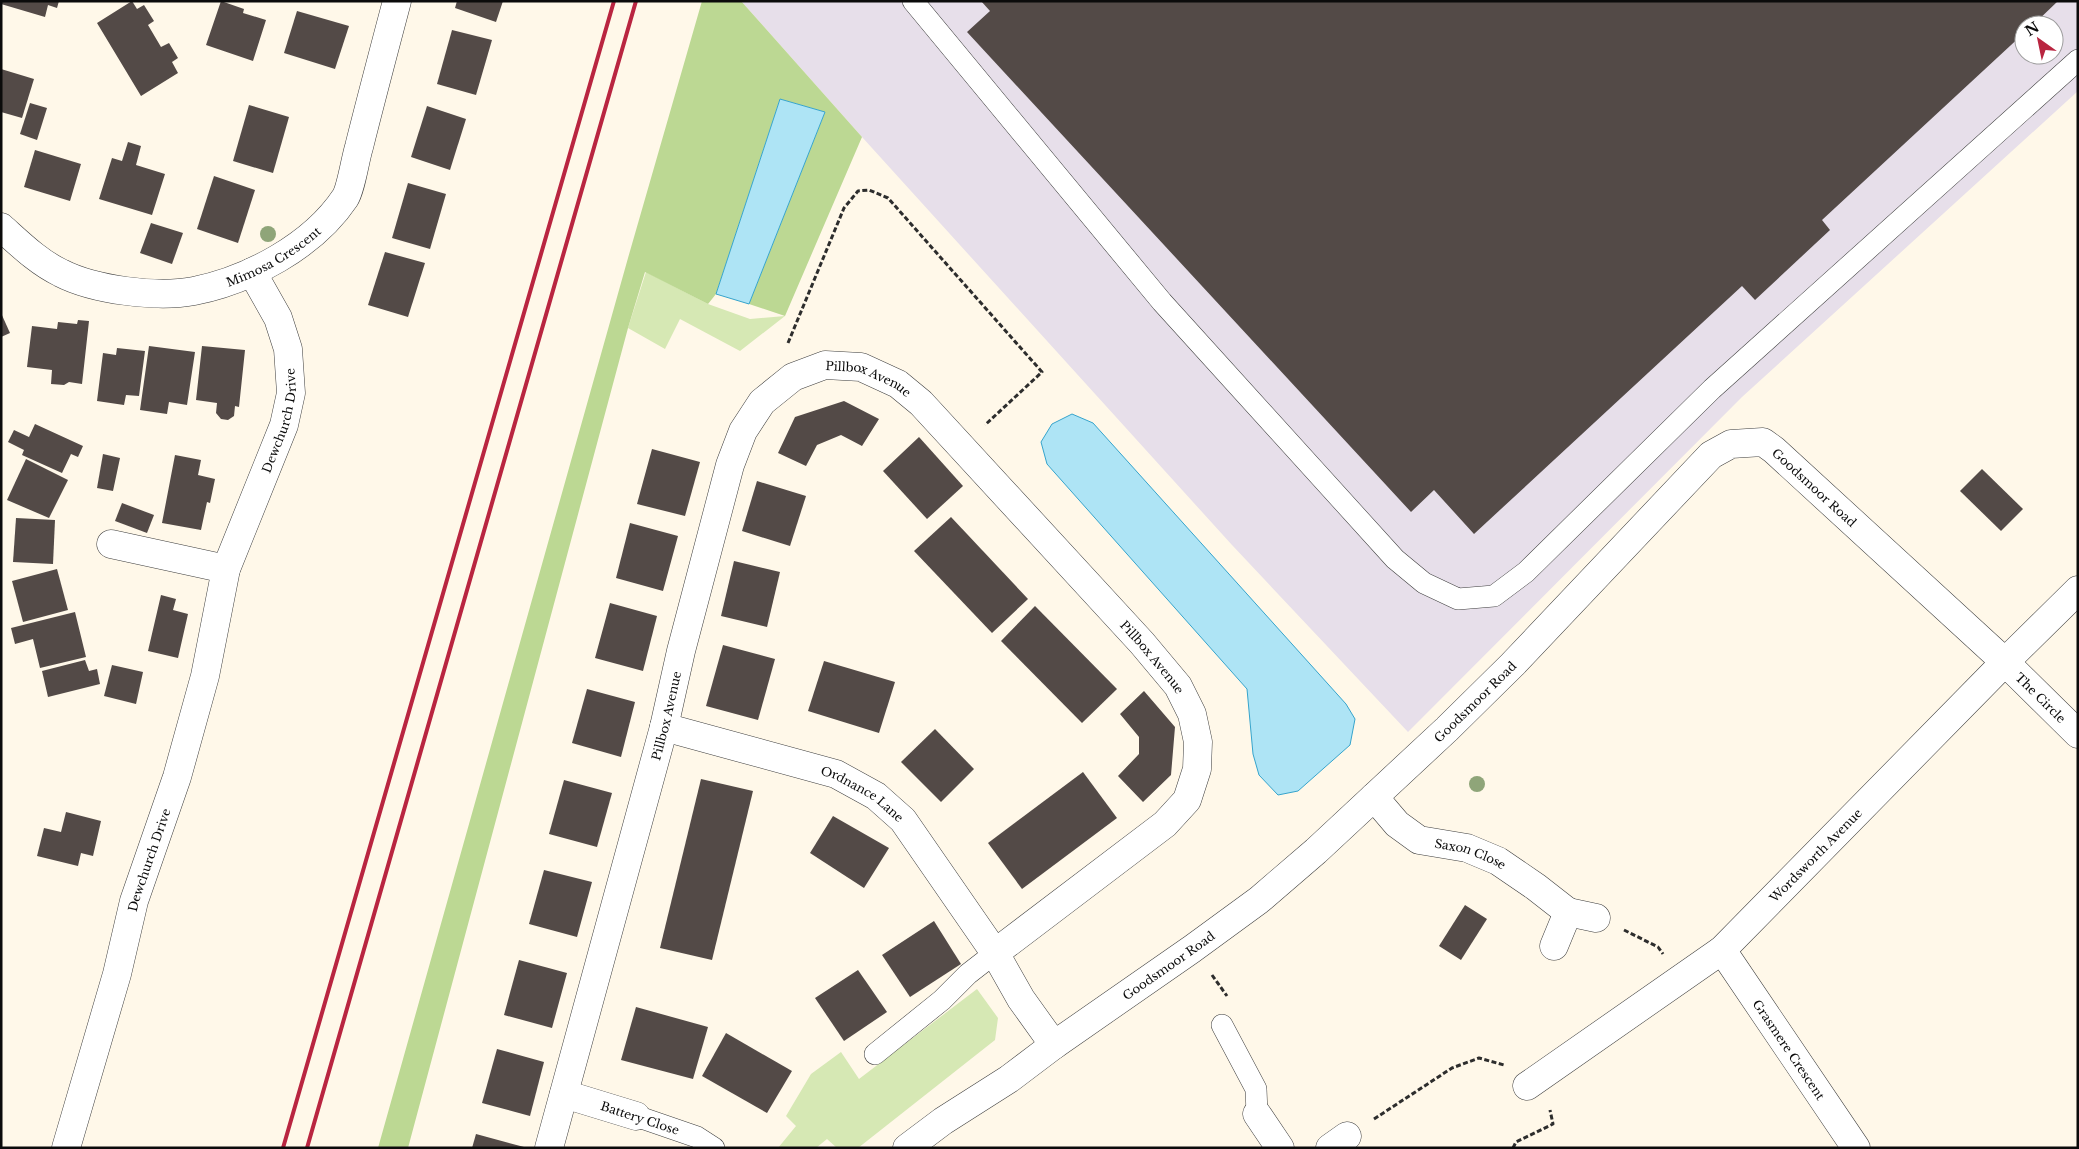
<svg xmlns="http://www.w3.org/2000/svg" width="2079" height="1149" font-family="'Libre Baskerville',serif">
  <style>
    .industrial { fill: #e7dfea; fill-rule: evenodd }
    .green { fill: #d6e8b4 }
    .forest { fill: #bcd893 }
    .water { fill: #aee4f5; stroke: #36a4cc }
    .building { fill: #534a47 }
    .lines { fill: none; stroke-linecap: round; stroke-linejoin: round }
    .service-casing { stroke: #3e3e3e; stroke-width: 22 }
    .minor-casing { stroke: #3e3e3e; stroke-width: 29 }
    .tertiary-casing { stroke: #3e3e3e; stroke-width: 29 }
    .path { stroke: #2d2d2d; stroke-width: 3; stroke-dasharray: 5 2.5; stroke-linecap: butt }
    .service { stroke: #fff; stroke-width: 21 }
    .minor { stroke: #fff; stroke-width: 28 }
    .tertiary { stroke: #fff; stroke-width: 28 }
    .rail { stroke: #b92540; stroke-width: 4 }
    .tree { fill: #8fa579 }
    .labels { text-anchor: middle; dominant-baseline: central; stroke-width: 5; stroke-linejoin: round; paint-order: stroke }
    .street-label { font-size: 12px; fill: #0b0b0b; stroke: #fff }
  </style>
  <rect width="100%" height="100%" fill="#fff8e9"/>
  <path class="industrial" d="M741 1H2078V91L1742 397 1408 732 1232 545 862 137ZM2024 25H2054V55H2024Z"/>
  <g class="green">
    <polygon points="646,272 708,304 750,319 785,316 740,351 680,319 665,349 628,328"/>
    <polygon points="977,989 998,1018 995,1040 858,1148 837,1148 827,1139 816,1148 778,1148 796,1126 786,1116 811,1074 841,1052 859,1079"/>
  </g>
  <polygon class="forest" points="702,1 741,1 862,137 785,316 749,304 825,112 780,99 716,294 708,304 645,272 628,328 408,1148 378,1148 628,258"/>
  <g class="water">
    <polygon points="780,99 825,112 749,304 716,294"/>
    <polygon points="1072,414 1093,423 1346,704 1355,719 1350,745 1298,791 1278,795 1259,775 1253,754 1247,689 1047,464 1041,442 1052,424"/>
  </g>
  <g class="building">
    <polygon points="1,1 59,1 57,8 48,5 45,17 1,4"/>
    <polygon points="132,1 137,9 144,5 154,21 148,25 161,47 169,43 178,58 172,62 178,73 141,96 97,23"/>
    <polygon points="221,1 244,9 243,13 266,20 253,61 206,45"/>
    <polygon points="457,1 503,1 496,22 455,8"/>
    <polygon points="981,1 2058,1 2033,25 2024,25 2024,33 1822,220 1830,230 1755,300 1742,286 1474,534 1434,490 1411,512 967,32 990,11"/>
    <polygon points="297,11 349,26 335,69 284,53"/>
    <polygon points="452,30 492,40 476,95 437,84"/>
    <polygon points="1,69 34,79 22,118 1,112"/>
    <polygon points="30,103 47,108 37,140 20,134"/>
    <polygon points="249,105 289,117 273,173 233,161"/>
    <polygon points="427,106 466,119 450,170 411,157"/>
    <polygon points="128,142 141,146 136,165 165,174 152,215 99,199 112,158 122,161"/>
    <polygon points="35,150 81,164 70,201 24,187"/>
    <polygon points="214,176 255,190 238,243 197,229"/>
    <polygon points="408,183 446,194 430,249 392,238"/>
    <polygon points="151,223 183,233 172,264 140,253"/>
    <polygon points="385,252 425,263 408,317 368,305"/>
    <polygon points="1,313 10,333 1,337"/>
    <polygon points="78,320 89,321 82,384 69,382 64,385 51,384 52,370 27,367 32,326 57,329 58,322 77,324"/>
    <polygon points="149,346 195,352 187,405 169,402 167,414 140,410"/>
    <polygon points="202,346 245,350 239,407 235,406 234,416 228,420 221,419 216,413 217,403 196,400"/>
    <polygon points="117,348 145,351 139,396 126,395 124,405 97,401 103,353 116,355"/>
    <polygon points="844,401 879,419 862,446 841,435 817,445 806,466 778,453 795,417"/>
    <polygon points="35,424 83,446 78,457 71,454 62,473 22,455 24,450 8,442 14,430 29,437"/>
    <polygon points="919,437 963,486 927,519 883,471"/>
    <polygon points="652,449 700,462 685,516 637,504"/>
    <polygon points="103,454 120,458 113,491 97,488"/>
    <polygon points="175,455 201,460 198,475 215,479 210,503 207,502 201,530 162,523"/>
    <polygon points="26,459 68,480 49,518 7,500"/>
    <polygon points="1982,469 2023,509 2001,531 1960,491"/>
    <polygon points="757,481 806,496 790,546 742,531"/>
    <polygon points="122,503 154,515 147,533 115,521"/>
    <polygon points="951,517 1028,599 992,633 914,551"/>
    <polygon points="16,518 55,520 53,564 13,562"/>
    <polygon points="630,523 678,536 663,591 616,578"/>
    <polygon points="734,561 780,572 767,627 721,616"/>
    <polygon points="57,569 68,610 23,622 12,581"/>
    <polygon points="161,595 176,599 173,610 188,614 178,658 148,651"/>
    <polygon points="610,603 657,616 643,671 595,658"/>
    <polygon points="1035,606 1117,689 1082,723 1001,641"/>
    <polygon points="75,612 86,657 40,668 33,639 15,644 11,628"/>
    <polygon points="723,645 775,659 758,720 706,706"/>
    <polygon points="85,660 89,671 97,669 100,684 48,697 42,671"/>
    <polygon points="824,661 895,682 879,733 808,711"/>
    <polygon points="112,665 143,672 136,704 104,696"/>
    <polygon points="587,689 635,702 621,757 572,743"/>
    <polygon points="1144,691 1175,727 1171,775 1143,802 1118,776 1139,754 1139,737 1120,714"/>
    <polygon points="935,729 974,769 941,802 901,762"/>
    <polygon points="1083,772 1117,818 1022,889 988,843"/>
    <polygon points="701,779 753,791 712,960 660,948"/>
    <polygon points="564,780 612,793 597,847 549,834"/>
    <polygon points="66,812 101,821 93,856 81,853 78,866 37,856 44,828 61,832"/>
    <polygon points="833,816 889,848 864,888 810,853"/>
    <polygon points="544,870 592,882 577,937 529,924"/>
    <polygon points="1465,905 1487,919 1461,960 1439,946"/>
    <polygon points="934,921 961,964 910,997 882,955"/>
    <polygon points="519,960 567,973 552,1028 504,1015"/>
    <polygon points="858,970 887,1012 844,1041 815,998"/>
    <polygon points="636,1007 708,1027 693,1079 621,1060"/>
    <polygon points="726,1033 792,1071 767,1113 702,1076"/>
    <polygon points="497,1049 544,1062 530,1116 482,1103"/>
    <polygon points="476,1134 524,1147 524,1148 472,1148"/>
  </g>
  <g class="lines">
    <defs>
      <g id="service">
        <polyline points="913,1 1162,302 1395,559 1424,583 1458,599 1494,596 1526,572 1712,389 2078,60"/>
        <polyline points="1222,1025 1256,1089 1257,1114"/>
        <polyline points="875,1054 942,1000 968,974 995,953"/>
        <polyline points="636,1116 697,1137 714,1148"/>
      </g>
      <g id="minor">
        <path id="s1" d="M1 227C20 244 38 262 61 273 94 290 157 298 194 291 249 280 313 246 345 198 351 189 355 160 359 147 371 99 384 50 397 1"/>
        <polyline points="111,544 226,569"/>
        <path id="s2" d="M664 727 836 774 876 796 903 820 995 953 1021 999 1054 1045"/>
        <path id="s3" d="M1374 797 1397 824 1419 840 1467 848 1498 861 1536 887 1568 912"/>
        <polyline points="1554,946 1568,912 1596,918"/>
        <path id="s4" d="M1722 950 1856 1148"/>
        <path id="s5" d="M1527 1086 1722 950 2005 662 2078 734"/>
        <polyline points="564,1094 636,1116"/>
        <polyline points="1257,1114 1280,1148"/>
        <path id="s6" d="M66 1148 117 974 134 901 177 777 205 676 226 569 284 425 291 393 288 349 278 318 252 272"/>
        <path id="s7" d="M549 1148 664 727 681 651 730 465 743 431 762 402 793 377 825 365 861 367 898 384 921 403 1142 643 1178 686 1192 714 1198 742 1197 769 1187 800 1165 824 995 953"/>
        <polyline points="1330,1148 1347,1136"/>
      </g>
      <g id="tertiary">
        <path id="s8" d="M907 1148 943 1121 1009 1079 1054 1045 1192 949 1259 900 1316 851 1447 729 1513 664 1711 455 1731 444 1763 442 1774 450 2005 662 2078 590"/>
      </g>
    </defs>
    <use href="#service" class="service-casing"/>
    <use href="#minor" class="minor-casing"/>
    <use href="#tertiary" class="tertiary-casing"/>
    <g class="path">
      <polyline points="788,343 844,208 858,191 869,190 888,198 1042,372 985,425"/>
      <polyline points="1624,930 1658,947 1663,954"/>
      <polyline points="1212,975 1227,996"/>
      <polyline points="1374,1119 1452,1068 1479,1058 1504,1065"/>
      <polyline points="1513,1148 1516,1142 1553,1124 1550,1110"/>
    </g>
    <use href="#service" class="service"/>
    <use href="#minor" class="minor"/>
    <use href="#tertiary" class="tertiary"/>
    <g class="rail">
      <polyline points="283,1148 614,1"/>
      <polyline points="307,1148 636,1"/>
    </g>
  </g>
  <g class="tree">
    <circle cx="268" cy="234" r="8"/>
    <circle cx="1477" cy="784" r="8"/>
  </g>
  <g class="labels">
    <g class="street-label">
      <text stroke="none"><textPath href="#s1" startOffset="299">Mimosa Crescent</textPath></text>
      <text stroke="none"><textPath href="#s7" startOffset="898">Pillbox Avenue</textPath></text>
      <text stroke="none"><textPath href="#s6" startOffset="760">Dewchurch Drive</textPath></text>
      <text stroke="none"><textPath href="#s8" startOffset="1189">Goodsmoor Road</textPath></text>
      <text stroke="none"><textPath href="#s7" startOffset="1302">Pillbox Avenue</textPath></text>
      <text stroke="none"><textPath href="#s5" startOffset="692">The Circle</textPath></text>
      <text stroke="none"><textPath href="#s8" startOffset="724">Goodsmoor Road</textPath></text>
      <text stroke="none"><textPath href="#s7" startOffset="448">Pillbox Avenue</textPath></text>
      <text stroke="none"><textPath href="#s2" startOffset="211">Ordnance Lane</textPath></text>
      <text stroke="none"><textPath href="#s5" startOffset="371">Wordsworth Avenue</textPath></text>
      <text stroke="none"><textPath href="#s3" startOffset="116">Saxon Close</textPath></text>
      <text stroke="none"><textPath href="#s6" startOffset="300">Dewchurch Drive</textPath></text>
      <text stroke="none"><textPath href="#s8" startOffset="319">Goodsmoor Road</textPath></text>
      <text stroke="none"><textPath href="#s4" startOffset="120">Grasmere Crescent</textPath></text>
      <text transform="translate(640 1118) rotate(18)">Battery Close</text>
    </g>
  </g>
  <rect width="2079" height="1149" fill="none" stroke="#0b0b0b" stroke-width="5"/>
  <g transform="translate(2039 40) rotate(327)"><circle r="24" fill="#ffffff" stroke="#9d9d9d"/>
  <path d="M0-4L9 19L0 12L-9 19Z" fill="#b92540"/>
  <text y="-8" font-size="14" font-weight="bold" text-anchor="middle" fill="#0b0b0b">N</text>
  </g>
</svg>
